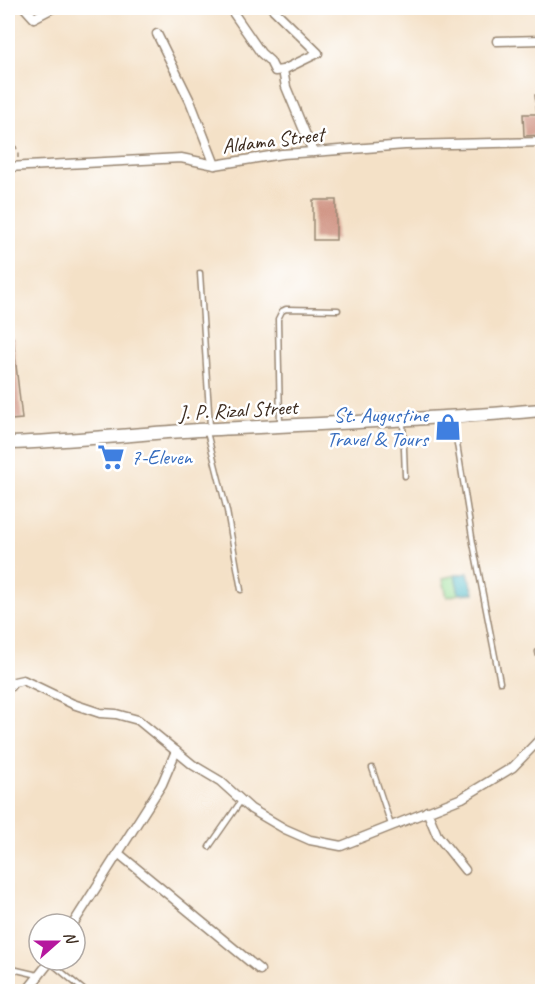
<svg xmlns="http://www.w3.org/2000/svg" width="550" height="999" font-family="Caveat,sans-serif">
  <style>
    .green { fill: #9ade96; stroke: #6a845a; stroke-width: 1.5 }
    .water { fill: #4ab7c4; stroke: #427071; stroke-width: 1.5 }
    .building { fill: #d19787 }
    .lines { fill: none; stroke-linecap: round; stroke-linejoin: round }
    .lane-casing { stroke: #988672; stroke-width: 7 }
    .street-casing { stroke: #988672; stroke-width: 11 }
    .primary-casing { stroke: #988672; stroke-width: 15 }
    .path { stroke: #988672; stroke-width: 1.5; stroke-dasharray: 4.5 4.5; stroke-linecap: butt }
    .lane { stroke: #fff; stroke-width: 4 }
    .street { stroke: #fff; stroke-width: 8 }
    .primary { stroke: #fff; stroke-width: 12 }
    .labels { text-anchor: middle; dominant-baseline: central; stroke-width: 5; stroke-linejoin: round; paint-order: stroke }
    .street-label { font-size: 21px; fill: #3b2a1e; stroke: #fff }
    .shop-label { font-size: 21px; fill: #366cbe; stroke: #fff; text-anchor: end }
  </style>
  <rect width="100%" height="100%" fill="#fff"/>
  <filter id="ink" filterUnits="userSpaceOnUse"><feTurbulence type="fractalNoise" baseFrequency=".0167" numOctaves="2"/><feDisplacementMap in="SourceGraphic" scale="12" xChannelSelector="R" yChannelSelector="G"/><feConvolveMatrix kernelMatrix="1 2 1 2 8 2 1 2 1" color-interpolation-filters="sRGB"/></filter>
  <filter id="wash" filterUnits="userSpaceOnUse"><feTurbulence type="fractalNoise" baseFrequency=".008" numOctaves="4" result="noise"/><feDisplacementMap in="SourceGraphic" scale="24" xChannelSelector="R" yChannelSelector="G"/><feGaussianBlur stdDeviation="1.35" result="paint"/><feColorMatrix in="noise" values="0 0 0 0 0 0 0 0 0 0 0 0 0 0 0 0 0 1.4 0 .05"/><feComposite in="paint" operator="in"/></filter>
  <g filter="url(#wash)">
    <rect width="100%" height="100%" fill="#f4e1c7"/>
    <polygon class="green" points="456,575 459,594 447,597 443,578"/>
    <polygon class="water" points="468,573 474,593 459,594 455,575"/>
    <g id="blocks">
      <g class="building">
        <polygon points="535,95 543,95 543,135 524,136 523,114 537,114"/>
        <rect x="313" y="200" width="23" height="40"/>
        <polygon points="8,338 13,338 22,419 11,420 8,377"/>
      </g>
    </g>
  </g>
  <g filter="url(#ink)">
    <use href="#blocks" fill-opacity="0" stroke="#988672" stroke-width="1.5"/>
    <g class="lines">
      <defs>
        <g id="lane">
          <polyline points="200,273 210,426"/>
          <polyline points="453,419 473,543 500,682"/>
          <polyline points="403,422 405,476"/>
          <polyline points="280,423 278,319 282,311 286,309 338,310"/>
          <polyline points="207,432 227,511 241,590"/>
          <polyline points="538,652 542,669"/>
          <polyline points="372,768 391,825"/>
          <polyline points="209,847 241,801"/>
          <polyline points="50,962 86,992"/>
          <polyline points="8,968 38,975"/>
        </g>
        <g id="street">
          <polyline points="25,8 34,18 53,8"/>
          <polyline points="230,8 261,53 270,61 275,71 283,70 286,87 313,152"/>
          <polyline points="272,8 318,53 283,70"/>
          <polyline points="157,34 190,101 215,165"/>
          <polyline points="497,41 542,40"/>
          <polyline points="8,167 181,158 215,165 282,154 313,152 405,145 542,142"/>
          <polyline points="8,689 14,682 23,680 73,704 100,713 116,714 138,720 193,765 220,781 251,809 285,829 310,840 341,846 462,798 513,767 542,737"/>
          <polyline points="427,811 437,835 465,870"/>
          <polyline points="118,853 260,970"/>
          <polyline points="73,924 162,784 176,751"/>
          <polyline points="26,992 51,960"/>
        </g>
        <path id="primary" d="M8 443C71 441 134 434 198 430 313 424 428 420 542 410"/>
      </defs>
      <use href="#lane" class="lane-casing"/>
      <use href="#street" class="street-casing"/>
      <use href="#primary" class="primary-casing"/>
      <polyline class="path" points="8,119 18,153 18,158"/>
      <use href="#lane" class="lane"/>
      <use href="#street" class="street"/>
      <use href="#primary" class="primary"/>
    </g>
  </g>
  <defs>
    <symbol id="shop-bare" viewBox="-9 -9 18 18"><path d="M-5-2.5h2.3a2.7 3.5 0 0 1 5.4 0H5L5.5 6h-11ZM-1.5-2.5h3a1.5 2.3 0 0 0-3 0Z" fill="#3f7fe0" stroke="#fff" stroke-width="2.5" paint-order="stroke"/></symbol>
    <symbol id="supermarket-bare" viewBox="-9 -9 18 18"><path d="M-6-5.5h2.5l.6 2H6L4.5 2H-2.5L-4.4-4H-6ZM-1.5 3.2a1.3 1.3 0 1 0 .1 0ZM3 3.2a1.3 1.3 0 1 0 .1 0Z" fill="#3f7fe0" stroke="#fff" stroke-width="2.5" paint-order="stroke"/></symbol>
  </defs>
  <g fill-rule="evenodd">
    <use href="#shop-bare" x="429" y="408" width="38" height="38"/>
    <use href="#supermarket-bare" x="92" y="438" width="38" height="38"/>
  </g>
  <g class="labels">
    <g class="street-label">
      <text transform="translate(273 140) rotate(-7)">Aldama Street</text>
      <text transform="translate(238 410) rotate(-3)">J. P. Rizal Street</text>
    </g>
    <g class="shop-label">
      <text x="428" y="415">St. Augustine<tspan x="428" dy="24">Travel &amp; Tours</tspan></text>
      <text x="131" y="457" text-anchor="start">7-Eleven</text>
    </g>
  </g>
  <rect width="550" height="999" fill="none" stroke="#fff" stroke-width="30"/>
  <g transform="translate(57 942) rotate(69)"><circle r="28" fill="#ffffff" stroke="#b1aaa5" stroke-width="1.5"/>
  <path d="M0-4.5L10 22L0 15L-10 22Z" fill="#b5179e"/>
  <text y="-9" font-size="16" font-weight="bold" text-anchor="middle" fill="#3b2a1e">N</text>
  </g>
</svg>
